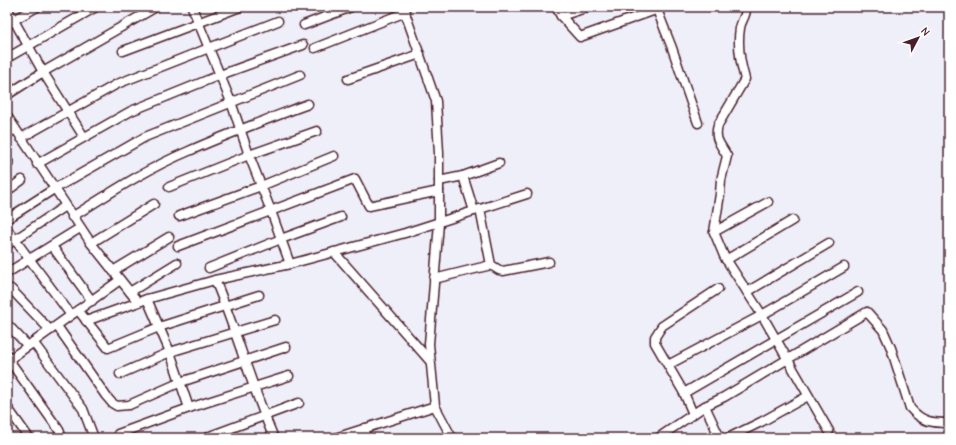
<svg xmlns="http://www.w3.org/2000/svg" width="956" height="445" font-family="'Comic Neue',sans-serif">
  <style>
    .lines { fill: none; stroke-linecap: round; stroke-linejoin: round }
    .minor-casing { stroke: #4a1f2b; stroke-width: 11 }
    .minor { stroke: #fff; stroke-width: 8 }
  </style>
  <rect width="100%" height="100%" fill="#eeeff9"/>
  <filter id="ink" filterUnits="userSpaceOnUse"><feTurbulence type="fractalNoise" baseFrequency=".025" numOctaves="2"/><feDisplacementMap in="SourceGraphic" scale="8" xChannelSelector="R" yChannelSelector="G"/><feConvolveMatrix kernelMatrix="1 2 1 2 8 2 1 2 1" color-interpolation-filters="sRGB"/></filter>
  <g filter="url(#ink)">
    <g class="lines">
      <defs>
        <g id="minor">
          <polyline points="192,7 231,102 249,155 271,211 290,264"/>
          <polyline points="403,7 436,101 439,153 439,223 429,344 435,406 452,438"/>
          <polyline points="556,7 561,16 580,37 664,7"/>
          <polyline points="656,7 672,48 698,123"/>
          <path d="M746 7C747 16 741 20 740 28 737 46 740 62 745 79L718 125C714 140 720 143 727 156L721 180 720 194 714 232 724 256 762 315 829 431"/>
          <polyline points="7,8 43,72 84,137"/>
          <polyline points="561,16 589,7"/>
          <polyline points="7,24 37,7"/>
          <polyline points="304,25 351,7"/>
          <polyline points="315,48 406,12"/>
          <polyline points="123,51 240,7"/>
          <polyline points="7,58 96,7"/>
          <polyline points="348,79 420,54"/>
          <polyline points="7,95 43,72 156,7"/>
          <polyline points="7,116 91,243 138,302"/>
          <polyline points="7,134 15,129"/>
          <polyline points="21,138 117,84 278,21"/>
          <polyline points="37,164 131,111 220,75 303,45"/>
          <polyline points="7,165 9,163"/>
          <polyline points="463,176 499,163"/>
          <polyline points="439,181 463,176 474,211"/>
          <polyline points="169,187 249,155 317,131"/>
          <polyline points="7,191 22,180"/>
          <polyline points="480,209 491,265 499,270 503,271 549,262"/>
          <polyline points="179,216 261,186 334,156"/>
          <path d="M72 217C110 193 148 168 189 151 227 134 268 119 308 104"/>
          <polyline points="7,219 54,189 145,137 300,75"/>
          <polyline points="7,229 71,315"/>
          <polyline points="714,232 768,202"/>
          <polyline points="91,243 154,204"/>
          <polyline points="7,245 65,206"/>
          <polyline points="52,246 92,301"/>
          <polyline points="178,246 355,179 369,206 439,191"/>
          <polyline points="334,252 430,361"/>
          <polyline points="726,260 793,220"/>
          <polyline points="209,268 281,239 341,217"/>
          <polyline points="113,271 169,237"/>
          <polyline points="7,273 80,228"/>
          <polyline points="434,279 491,265"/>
          <path d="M215 280C237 332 251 386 274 438"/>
          <polyline points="11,289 50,330"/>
          <polyline points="130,292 177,263"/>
          <polyline points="747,292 829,243"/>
          <polyline points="147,299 170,352 189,408"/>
          <polyline points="78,310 108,348 159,327 259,295"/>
          <polyline points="86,321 147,299 215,280 290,264 405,233 527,194"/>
          <polyline points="7,324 28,346"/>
          <polyline points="57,326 106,396 112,403 117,406 129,405 181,382 286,347"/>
          <polyline points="33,342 83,409 94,438"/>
          <polyline points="9,360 59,430 62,438"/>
          <polyline points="7,361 120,280"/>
          <polyline points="668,365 762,315 844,267"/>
          <polyline points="120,374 170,352 275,320"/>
          <polyline points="684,393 858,292"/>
          <polyline points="705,406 720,438"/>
          <polyline points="7,407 29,438"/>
          <polyline points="693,414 684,393 655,343 655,337 662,326 718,289"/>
          <polyline points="118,434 189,408 289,376"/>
          <polyline points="211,438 210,436 299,403"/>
          <polyline points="335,438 435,406"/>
          <polyline points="365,438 365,428"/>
          <path d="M658 438 705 406 724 397 867 312 883 330 891 348 910 408C922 422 932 423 949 423"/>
          <polyline points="728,438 761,422 808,396"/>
        </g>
      </defs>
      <use href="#minor" class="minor-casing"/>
      <use href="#minor" class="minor"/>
    </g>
  </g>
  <rect width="956" height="445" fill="none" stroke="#fff" stroke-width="24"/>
  <rect x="12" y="12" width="932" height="421" fill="none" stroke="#4a1f2b" stroke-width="1.5" filter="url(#ink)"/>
  <g transform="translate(918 38) rotate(49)" stroke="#ffffff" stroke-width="3" paint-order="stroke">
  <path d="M0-3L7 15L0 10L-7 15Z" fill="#4a1f2b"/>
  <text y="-6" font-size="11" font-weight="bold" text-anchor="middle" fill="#4a1f2b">N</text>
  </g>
</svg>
